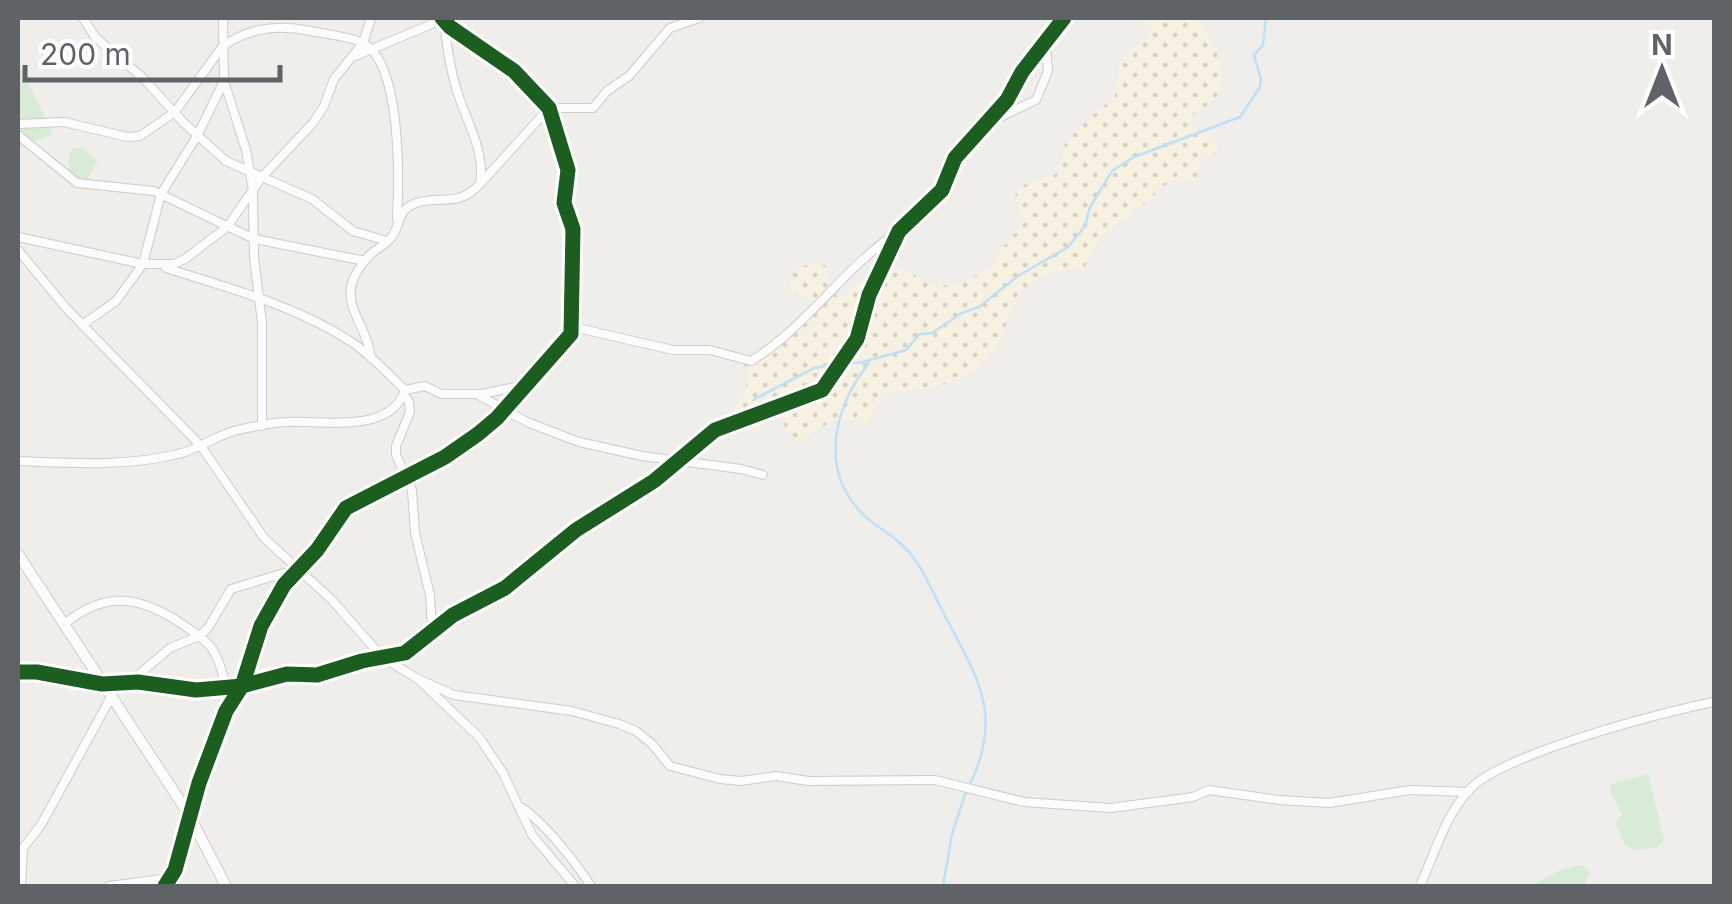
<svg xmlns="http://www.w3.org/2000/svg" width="1732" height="904" font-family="Inter,sans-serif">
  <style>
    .grass { fill: #d8ebd6 }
    .sand { fill: url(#sand-dots) }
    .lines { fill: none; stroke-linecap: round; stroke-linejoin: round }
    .stream { stroke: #bfe0f9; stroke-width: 2.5 }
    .minor-casing { stroke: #cbcccc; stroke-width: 10 }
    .tertiary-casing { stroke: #cbcccc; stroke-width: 12 }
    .minor { stroke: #fdfcfc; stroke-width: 8 }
    .tertiary { stroke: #fdfcfc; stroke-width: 10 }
    .cycleway-casing { stroke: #fff; stroke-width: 21 }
    .cycleway { stroke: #1b5e20; stroke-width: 15 }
  </style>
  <defs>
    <pattern id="sand-dots" width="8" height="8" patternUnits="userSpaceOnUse" patternTransform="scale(2.5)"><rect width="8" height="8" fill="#f6f1e1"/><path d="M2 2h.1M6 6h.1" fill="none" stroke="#d5d1c4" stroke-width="1.8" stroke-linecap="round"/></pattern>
  </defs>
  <rect width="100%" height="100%" fill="#efeeea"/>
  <g class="grass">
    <polygon points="18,63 53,134 18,148"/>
    <polygon points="74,148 82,148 97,161 86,182 72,178 68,166 70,152"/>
    <polygon points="1648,774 1664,840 1656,848 1634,850 1625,845 1616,824 1622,814 1609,789 1612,784"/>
    <polygon points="1578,865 1585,867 1589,872 1584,886 1532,886 1558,871"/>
  </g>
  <path class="sand" d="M1143 18H1198C1211 42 1239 80 1210 103 1201 110 1192 113 1188 124L1216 140 1217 152 1203 160 1194 182H1174L1162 186 1150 200 1107 232 1096 244 1084 269C1041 269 1023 280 1008 320 1004 329 1001 341 996 349 971 385 923 391 884 392L868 424C843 413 822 424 803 441H795L778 416 762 423V429L751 431 735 406C748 391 750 379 743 361H751L815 307 807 295 792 293C783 268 805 261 826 266L827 284 832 294 843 296 869 272 890 267 900 268 936 286 961 284 994 265 999 252 1022 225 1015 192 1020 186 1059 173 1065 144 1072 134 1115 96 1120 63 1152 31Z"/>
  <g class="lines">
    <g class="stream">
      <path d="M869 363C836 404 819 465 858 509 870 524 891 533 905 548 922 565 929 585 940 606 973 672 1006 710 970 784"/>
      <polyline points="846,364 863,362 906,350 920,334 932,333 962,313 979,307 1018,276 1068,247 1085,226 1090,207 1112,171 1134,157 1240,117 1260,87 1261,80 1254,55 1263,45 1266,18"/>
      <polyline points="753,400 814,368 838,364"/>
      <polyline points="943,886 952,834 966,791"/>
    </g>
    <defs>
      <g id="minor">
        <polyline points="83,18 95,37 142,77 184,123 226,161 312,199 353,231 387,241"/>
        <polyline points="223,18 224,81 246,150 253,190 254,257 262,323 262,426"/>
        <path d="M355 56 444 19C446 43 450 68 457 91 466 120 486 153 480 184 456 209 442 194 416 203 395 211 402 226 390 239 384 246 373 250 367 258 330 301 366 316 371 358"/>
        <polyline points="992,121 1036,100 1048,71 1046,46"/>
        <path d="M18 124 64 122 127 137 140 136 175 112 222 47C247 28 279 24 310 31 326 34 348 36 363 43 402 64 399 180 397 218"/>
        <polyline points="18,135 77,183 154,191 254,239 365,261"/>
        <polyline points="480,184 549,108 593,108 607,91 629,76 670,28 699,18"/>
        <polyline points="18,237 143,264 174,264 185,259 227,227 262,177 313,123 324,106 334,79 363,43 371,18"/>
        <polyline points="18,250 66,308 201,446 264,538 332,600 382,657 418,679 479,737 503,773 532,835 575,886"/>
        <path d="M166 268C228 288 298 306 353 343 373 357 388 374 405 390L425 386 441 394H482L520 386"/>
        <polyline points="82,325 116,301 143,264 161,194 197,136 224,81"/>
        <path d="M573 327 673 350H710L751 361C807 327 844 267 899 231"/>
        <polyline points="404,394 409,402 410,412 396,446 396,455 412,490 415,533 430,595 432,631"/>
        <polyline points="477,394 527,422 579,442 642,456 741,469 763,475"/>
        <path d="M18 461C72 463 125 467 178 454 201 449 218 433 242 429 256 426 273 422 287 422 322 420 390 435 405 390"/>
        <path d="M63 625C106 589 141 596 185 626 193 632 203 638 210 646 222 661 226 687 229 706"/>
        <polyline points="18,672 37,672 102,684 138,682 196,690 242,686 287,674 317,675 362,661 405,653 453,615 505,588 576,530 654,481 715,430 822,390 857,339 869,295 899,231 942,190 955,158 1007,100 1022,72 1064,18"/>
        <polyline points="418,679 454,695 572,711 619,724 636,731 652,744 670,766 720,779 741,781 776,776 808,781 935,780 1024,802 1111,808 1193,797 1209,790 1279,800 1329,803 1410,790 1468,792"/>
        <polyline points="131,681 170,648 199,636 208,628 231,589 284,573"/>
        <path d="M522 808C545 823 576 863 591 886"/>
        <polyline points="21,886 23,848 41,825 111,697"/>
        <polyline points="109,886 170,878"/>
        <polyline points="165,886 175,870 199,783 226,711 242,686 261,626 284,585 317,550 346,508 445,457 478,434 497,418 571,334 573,229 564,203 568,170 549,108 514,71 450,27 442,18"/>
        <path d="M1420 886C1434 855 1445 816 1469 790 1502 754 1662 712 1714 702"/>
      </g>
      <polyline id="tertiary" points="18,554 188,813 226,886"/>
    </defs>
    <use href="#minor" class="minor-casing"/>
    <use href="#tertiary" class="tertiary-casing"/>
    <use href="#minor" class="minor"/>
    <use href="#tertiary" class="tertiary"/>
    <defs>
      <g id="cycleway">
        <polyline points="18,672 37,672 102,684 138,682 196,690 242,686 287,674 317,675 362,661 405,653 453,615 505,588 576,530 654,481 715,430 822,390 857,339 869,295 899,231 942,190 955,158 1007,100 1022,72 1064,18"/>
        <polyline points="165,886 175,870 199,783 226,711 242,686 261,626 284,585 317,550 346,508 445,457 478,434 497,418 571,334 573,229 564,203 568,170 549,108 514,71 450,27 442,18"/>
      </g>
    </defs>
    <use href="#cycleway" class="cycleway-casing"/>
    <use href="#cycleway" class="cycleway"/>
  </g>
  <rect width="1732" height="904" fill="none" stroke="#5f6368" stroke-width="40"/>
  <g transform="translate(1662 70)" stroke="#ffffff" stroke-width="8" paint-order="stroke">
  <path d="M0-8L18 38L0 25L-18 38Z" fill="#5f6368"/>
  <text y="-15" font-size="28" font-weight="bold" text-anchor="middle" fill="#5f6368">N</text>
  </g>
  <path d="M25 65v15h255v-15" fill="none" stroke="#5f6368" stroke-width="5"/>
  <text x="40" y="65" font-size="30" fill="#5f6368" stroke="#ffffff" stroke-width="8" paint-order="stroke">200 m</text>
</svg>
